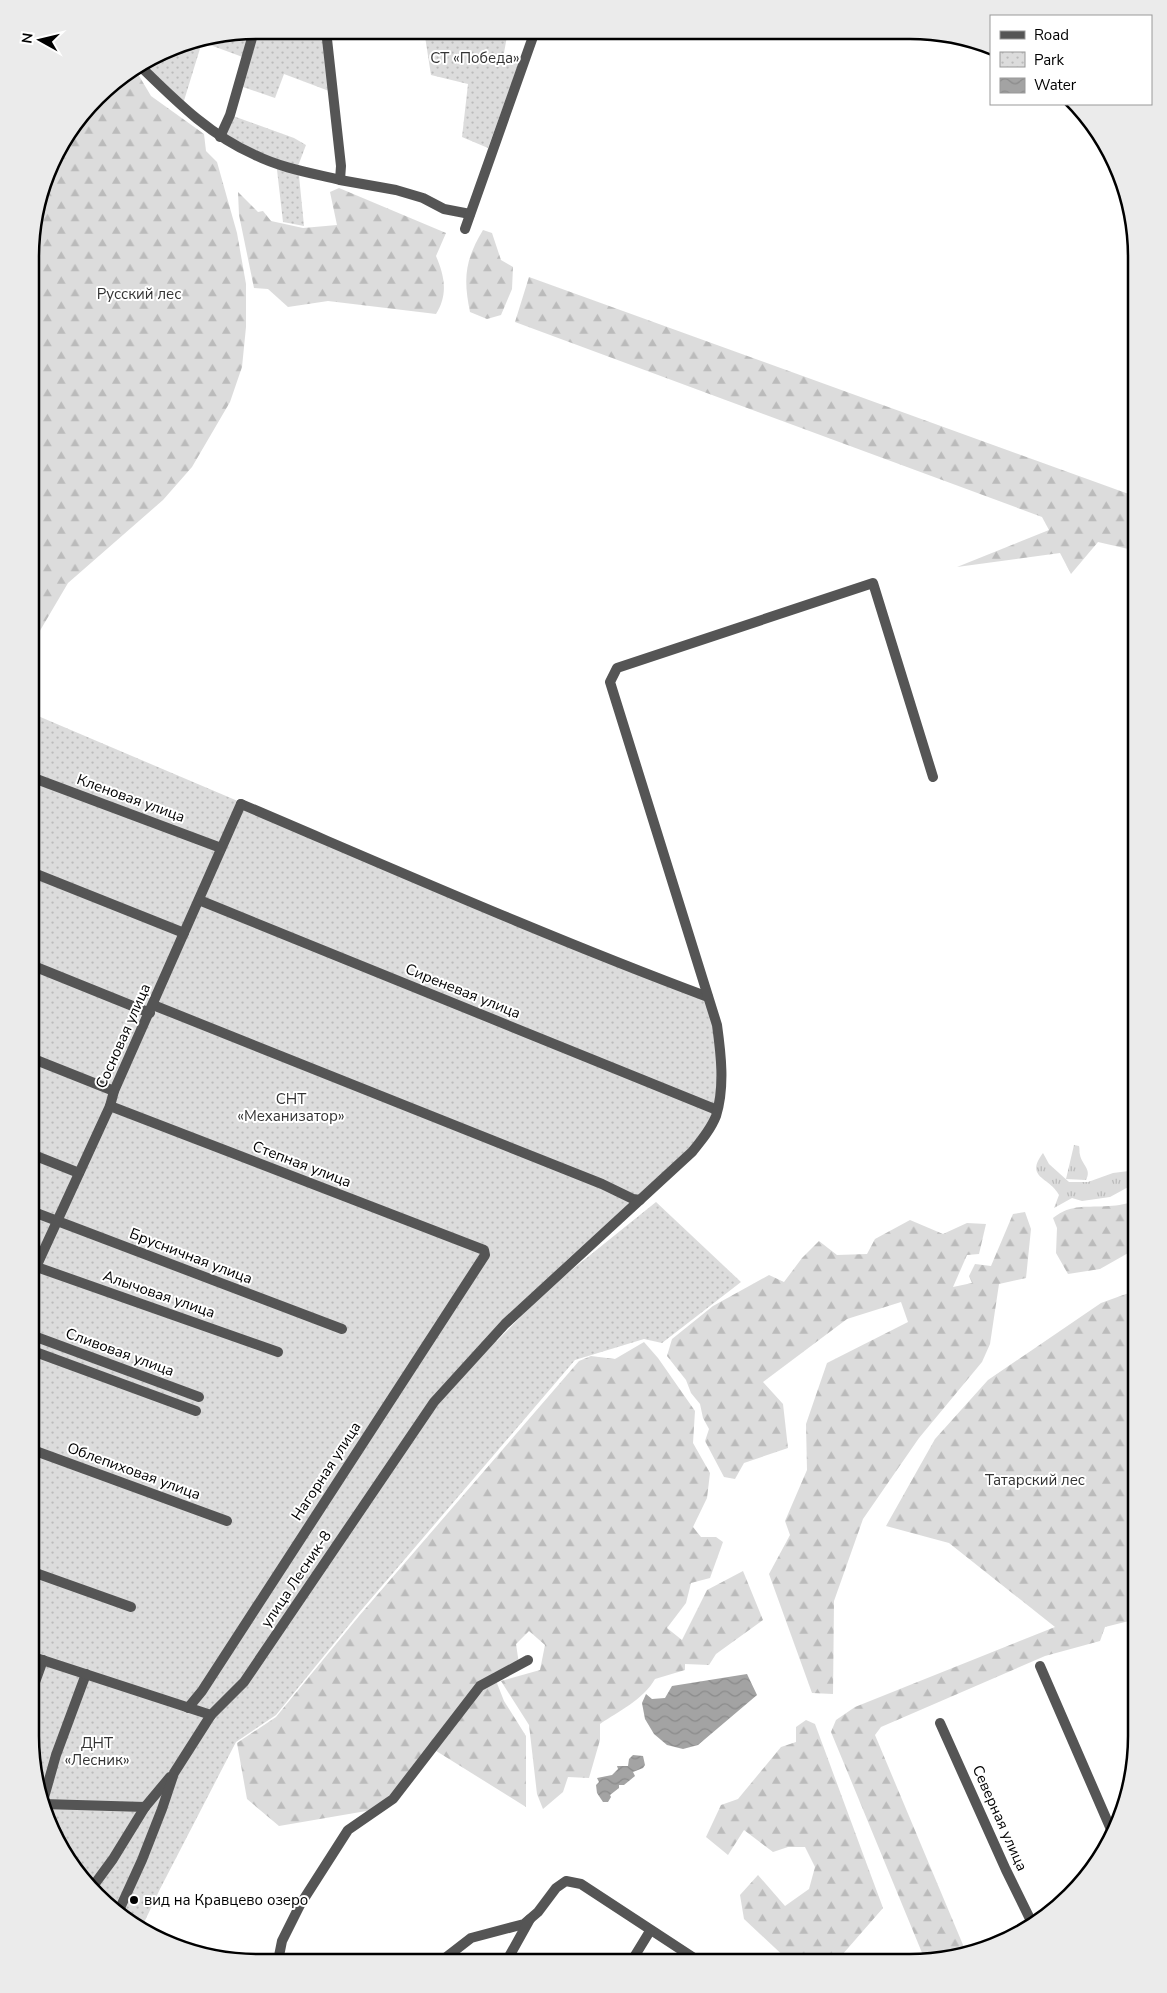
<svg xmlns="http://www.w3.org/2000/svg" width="1167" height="1993" font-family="'Nunito Sans',sans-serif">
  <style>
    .grass { fill: url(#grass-tufts) }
    .forest { fill: url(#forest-firs) }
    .park { fill: url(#park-dots) }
    .water { fill: url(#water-waves) }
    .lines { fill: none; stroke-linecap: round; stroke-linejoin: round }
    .minor { stroke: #555; stroke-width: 10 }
    .tertiary { stroke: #555; stroke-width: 10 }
    .poi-dot { fill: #000; stroke: #fff; stroke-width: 2 }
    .labels { text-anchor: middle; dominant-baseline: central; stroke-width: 4; stroke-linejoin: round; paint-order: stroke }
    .park-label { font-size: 15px; fill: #333; stroke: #fff }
    .street-label { font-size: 15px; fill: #000; stroke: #fff }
    .poi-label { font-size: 15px; fill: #000; stroke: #fff; text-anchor: start }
    .rim { fill: none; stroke: #000; stroke-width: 2.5 }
  </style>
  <defs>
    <pattern id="grass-tufts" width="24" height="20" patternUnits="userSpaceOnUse" patternTransform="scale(1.25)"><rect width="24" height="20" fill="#dcdcdc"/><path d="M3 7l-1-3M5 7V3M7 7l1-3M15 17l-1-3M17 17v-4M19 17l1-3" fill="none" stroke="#bbb"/></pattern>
    <pattern id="forest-firs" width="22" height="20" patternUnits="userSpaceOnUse" patternTransform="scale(1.25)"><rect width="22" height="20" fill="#dcdcdc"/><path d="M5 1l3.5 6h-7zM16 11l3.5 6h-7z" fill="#bbb"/></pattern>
    <pattern id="park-dots" width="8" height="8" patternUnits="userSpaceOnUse" patternTransform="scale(1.25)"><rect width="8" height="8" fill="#dcdcdc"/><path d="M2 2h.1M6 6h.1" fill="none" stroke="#bbb" stroke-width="1.8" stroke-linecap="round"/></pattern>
    <pattern id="water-waves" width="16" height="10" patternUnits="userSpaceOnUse" patternTransform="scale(1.25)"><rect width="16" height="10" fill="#a3a3a3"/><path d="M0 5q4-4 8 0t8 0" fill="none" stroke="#8b8b8b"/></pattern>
  </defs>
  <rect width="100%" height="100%" fill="#fff"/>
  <g class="grass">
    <path d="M1074 1145 1079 1146C1080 1149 1079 1152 1080 1155 1082 1165 1092 1169 1086 1180L1066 1179Z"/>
    <path d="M1043 1153 1049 1164 1069 1182H1088L1113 1173 1137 1170V1178L1132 1185 1110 1197 1082 1201 1072 1198 1054 1208 1059 1195C1050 1177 1024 1178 1043 1153Z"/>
  </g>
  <g class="forest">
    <polygon points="135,69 151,96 204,134 206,151 217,162 237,233 246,284 246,327 242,367 230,402 192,467 163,500 68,583 31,646 32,227 54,156 107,86"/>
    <path d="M339 188 446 233 436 256C445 277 448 295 436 314L328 301 288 307 268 289 254 288 239 215 238 192 258 212 263 211 271 221 303 228 337 225 330 192Z"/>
    <path d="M483 230 492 233 501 260 513 267 512 289 501 315 487 319 470 312C463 278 465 260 483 230Z"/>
    <polygon points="529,277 1137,497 1137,551 1098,542 1071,574 1060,553 957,567 1049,530 1042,517 515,322"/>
    <path d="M1137 1201V1248L1100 1269 1068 1274 1056 1253 1057 1228 1053 1218C1072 1203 1087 1208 1109 1206 1118 1206 1128 1203 1137 1201Z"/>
    <polygon points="1025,1212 1031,1229 1026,1278 999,1284 990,1344 982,1362 919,1438 863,1519 834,1601 833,1694 812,1693 769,1574 790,1535 785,1521 807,1470 806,1424 827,1363 908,1322 901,1302 847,1319 763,1382 783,1404 788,1448 744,1463 735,1479 724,1477 705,1441 709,1429 703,1418 700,1404 691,1393 686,1380 667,1356 672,1339 713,1306 769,1275 784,1282 802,1258 819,1241 837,1255 867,1254 875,1239 910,1220 943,1234 967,1223 986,1224 979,1254 967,1255 953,1287 972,1283 969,1276 975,1264 991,1266 1013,1214"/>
    <polygon points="1137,1290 1137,1619 1105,1627 1100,1641 1045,1656 881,1727 875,1735 966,1952 925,1960 831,1732 836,1720 855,1707 1055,1627 949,1543 886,1526 935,1439 988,1380 1101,1303"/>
    <path d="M644 1342 658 1358 695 1411 693 1443 710 1473 707 1498 693 1527 701 1537H716L723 1542 710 1578 691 1583 686 1603 667 1628 682 1640 707 1590 743 1571 763 1620 716 1654 709 1665 685 1664V1670L655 1679C643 1700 619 1711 600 1724V1740L589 1778 568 1777 563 1792 543 1809 537 1794 529 1725 501 1681 540 1670 545 1645 529 1631 516 1644 519 1664 493 1673 504 1701 526 1736V1807L433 1749 378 1809 279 1826 247 1799 237 1743 276 1717 359 1616 579 1361 591 1356 615 1359Z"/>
    <polygon points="806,1720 815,1724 883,1908 835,1963 791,1963 744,1919 740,1895 758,1875 785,1906 809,1889 815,1867 805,1847 788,1847 773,1852 744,1830 728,1855 706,1837 721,1805 738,1799 781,1747 796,1742 796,1727"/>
  </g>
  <g class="park">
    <polygon points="257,30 300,30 324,40 329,91 284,74 275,98 240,86 248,59 202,42 183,104 143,64 170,47"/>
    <polygon points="424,30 508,31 503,58 519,63 488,148 462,137 468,84 431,75"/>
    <polygon points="233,116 294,138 306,145 298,166 304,226 283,222 276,161 225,134"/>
    <polygon points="31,713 705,1000 718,1035 718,1092 711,1119 696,1143 567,1260 489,1337 497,1341 548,1289 656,1202 741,1282 662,1343 644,1339 575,1360 358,1614 276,1715 236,1742 160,1889 141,1929 118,1916 77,1874 47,1823 30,1736"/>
  </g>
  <g class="water">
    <polygon points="747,1674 757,1695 698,1745 683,1749 667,1745 654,1734 645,1719 642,1703 646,1694 652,1699 665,1698 672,1686"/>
    <polygon points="633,1755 643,1756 645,1765 643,1768 633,1772 635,1776 624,1785 619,1785 619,1788 610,1795 611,1797 608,1802 603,1802 597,1793 596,1785 599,1782 597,1778 612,1775 618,1769 617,1766 628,1766 629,1759"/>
  </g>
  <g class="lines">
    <g class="minor">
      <path d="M140 66C175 100 209 135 255 155 281 168 311 173 340 180L341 166 326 30"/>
      <polyline points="220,137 230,115 254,31"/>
      <polyline points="340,180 396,190 423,198 444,209 470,214"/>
      <polyline points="465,229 535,31"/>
      <polyline points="31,777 221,848"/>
      <path d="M241 804C396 870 550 938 708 997"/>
      <polyline points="31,872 184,933"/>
      <polyline points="199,900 717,1110"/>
      <polyline points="31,965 150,1013"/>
      <polyline points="153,1005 602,1184 633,1199 640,1200"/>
      <polyline points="31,1058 114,1091"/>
      <polyline points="110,1106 484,1250 485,1255 202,1691 188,1708"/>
      <polyline points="31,1154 79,1173"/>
      <polyline points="31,1211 342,1329"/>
      <polyline points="31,1265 278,1352"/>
      <polyline points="31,1335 199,1397"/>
      <polyline points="30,1350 196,1411"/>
      <polyline points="30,1430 32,1431"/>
      <polyline points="30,1449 227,1521"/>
      <polyline points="30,1571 131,1607"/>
      <polyline points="1040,1666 1113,1834"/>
      <polyline points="30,1696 43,1660"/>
      <polyline points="940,1723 1006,1870 1033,1925"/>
      <polyline points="43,1801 56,1755 86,1674"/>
      <polyline points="43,1804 145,1807"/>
      <polyline points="91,1889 113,1859 145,1807 170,1777"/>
      <path d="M116 1913 121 1906 142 1860 162 1809 174 1773 211 1715 244 1682 434 1402 505 1324 692 1152C701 1141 711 1129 716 1116 725 1087 721 1054 717 1025L610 682 617 668 873 583 933 777"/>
      <polyline points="278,1961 282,1941 300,1905 348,1830 393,1799 480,1686 528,1660"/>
      <polyline points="440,1962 471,1938 524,1924 538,1912 556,1888 566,1881 581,1884 700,1962"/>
      <polyline points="506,1962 530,1919"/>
      <polyline points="631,1962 650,1931"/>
    </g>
    <g class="tertiary">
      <polyline points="31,1278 110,1106 114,1091 241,804"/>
      <polyline points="30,1656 211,1715"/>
    </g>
  </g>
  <circle class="poi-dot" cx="134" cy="1900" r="5"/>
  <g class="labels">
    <g class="park-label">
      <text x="475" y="58">СТ «Победа»</text>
      <text x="139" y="294">Русский лес</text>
      <text x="291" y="1099">СНТ<tspan x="291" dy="17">«Механизатор»</tspan></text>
      <text x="1035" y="1480">Татарский лес</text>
      <text x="97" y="1743">ДНТ<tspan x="97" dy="17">«Лесник»</tspan></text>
    </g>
    <g class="street-label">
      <text transform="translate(131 798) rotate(20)">Кленовая улица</text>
      <text transform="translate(463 991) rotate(22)">Сиреневая улица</text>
      <text transform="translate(123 1036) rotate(-66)">Сосновая улица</text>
      <text transform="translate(302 1164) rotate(21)">Степная улица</text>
      <text transform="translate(191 1256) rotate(21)">Брусничная улица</text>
      <text transform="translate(159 1294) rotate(19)">Алычовая улица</text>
      <text transform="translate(120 1352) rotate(20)">Сливовая улица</text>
      <text transform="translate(134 1471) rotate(20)">Облепиховая улица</text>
      <text transform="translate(326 1471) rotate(-57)">Нагорная улица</text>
      <text transform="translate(296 1579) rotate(-56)">улица Лесник-8</text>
      <text transform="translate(1000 1818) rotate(66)">Северная улица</text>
    </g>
    <g class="poi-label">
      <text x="144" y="1900">вид на Кравцево озеро</text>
    </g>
  </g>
  <path d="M0 0H1167V1993H0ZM257 39H910A218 218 0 0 1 1128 257V1736A218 218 0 0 1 910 1954H257A218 218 0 0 1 39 1736V257A218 218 0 0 1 257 39Z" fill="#ebebeb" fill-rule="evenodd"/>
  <path class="rim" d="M257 39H910A218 218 0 0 1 1128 257V1736A218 218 0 0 1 910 1954H257A218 218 0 0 1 39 1736V257A218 218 0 0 1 257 39Z"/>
  <rect x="990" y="15" width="162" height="90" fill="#ffffff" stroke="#999999"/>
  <rect x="1000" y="31" width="25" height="8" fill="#555555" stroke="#999999"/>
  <text x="1034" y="40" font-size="15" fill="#000000">Road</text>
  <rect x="1000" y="52" width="25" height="15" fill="url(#park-dots)" stroke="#999999"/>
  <text x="1034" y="65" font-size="15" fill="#000000">Park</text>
  <rect x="1000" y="78" width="25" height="15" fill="url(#water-waves)" stroke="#999999"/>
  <text x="1034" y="90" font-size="15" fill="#000000">Water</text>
  <g transform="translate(40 40) rotate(278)" stroke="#ffffff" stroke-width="4" paint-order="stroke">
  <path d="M0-4L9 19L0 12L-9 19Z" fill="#000000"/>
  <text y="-8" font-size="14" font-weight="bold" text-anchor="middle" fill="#000000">N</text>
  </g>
</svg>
